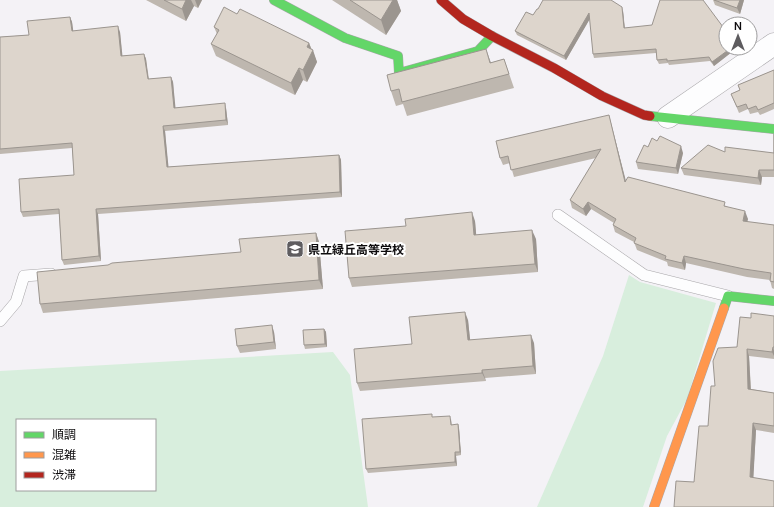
<svg xmlns="http://www.w3.org/2000/svg" width="774" height="507" font-family="Manrope,'Noto Sans JP',sans-serif">
  <style>
    .green { fill: #d8eedd; fill-rule: evenodd }
    .lines { fill: none; stroke-linecap: round; stroke-linejoin: round }
    .lane-casing { stroke: #a9a7aa; stroke-width: 12 }
    .street-casing { stroke: #a9a7aa; stroke-width: 23 }
    .fast-casing { stroke: #a9a7aa; stroke-width: 10 }
    .slow-casing { stroke: #a9a7aa; stroke-width: 10 }
    .jam-casing { stroke: #a9a7aa; stroke-width: 10 }
    .lane { stroke: #fdfdfe; stroke-width: 11 }
    .street { stroke: #fdfdfe; stroke-width: 22 }
    .fast { stroke: #63d668; stroke-width: 9 }
    .slow { stroke: #ff974d; stroke-width: 9 }
    .jam { stroke: #b3261e; stroke-width: 9 }
    .wall { fill: #beb7af }
    .shaded-wall { fill: #9b958f }
    .building { fill: #ddd5cc; stroke: #9b958f }
    .labels { text-anchor: middle; dominant-baseline: central; stroke-width: 4; stroke-linejoin: round; paint-order: stroke }
    .poi-label { font-size: 12px; font-weight: bold; fill: #0d0b0d; stroke: #fff; text-anchor: start }
  </style>
  <rect width="100%" height="100%" fill="#f4f2f6"/>
  <g class="green">
    <polygon points="629,275 640,282 716,303 687,399 667,436 643,507 537,507 603,356"/>
    <path d="M333 352 350 375 368 507H0V371ZM17 420H155V490H17Z"/>
  </g>
  <g class="lines">
    <defs>
      <g id="lane">
        <polyline points="558,215 644,275 728,296"/>
        <polyline points="0,321 16,302 24,276 51,274"/>
      </g>
      <polyline id="street" points="668,117 774,44"/>
      <g id="fast">
        <polyline points="274,0 345,38 398,56 399,73 478,51 492,36"/>
        <polyline points="650,116 774,129"/>
        <polyline points="724,308 728,296 774,301"/>
      </g>
      <polyline id="slow" points="654,507 724,308"/>
      <polyline id="jam" points="441,0 463,19 492,36 554,68 602,96 644,115 650,116"/>
    </defs>
    <use href="#lane" class="lane-casing"/>
    <use href="#street" class="street-casing"/>
    <use href="#fast" class="fast-casing"/>
    <use href="#slow" class="slow-casing"/>
    <use href="#jam" class="jam-casing"/>
    <use href="#lane" class="lane"/>
    <use href="#street" class="street"/>
    <use href="#fast" class="fast"/>
    <use href="#slow" class="slow"/>
    <use href="#jam" class="jam"/>
  </g>
  <g class="wall">
    <polygon points="146,0 202,0 198,8 194,6 186,21"/>
    <polygon points="332,0 397,0 401,11 386,35"/>
    <polygon points="713,0 744,0 740,14 715,5"/>
    <polygon points="538,9 623,11 625,28 737,48 714,66 710,61 669,65 668,63 659,64 657,60 656,53 594,58 593,54 590,18 566,60 517,35 515,31 533,15"/>
    <polygon points="237,14 309,43 317,62 307,82 303,80 295,95 216,56 211,44 217,34 214,27"/>
    <polygon points="70,17 72,22 73,31 120,32 122,56 144,54 146,59 149,79 171,77 173,82 175,108 226,108 228,125 165,131 168,167 339,155 341,160 342,197 98,214 101,261 64,265 62,260 59,214 23,217 21,212 74,175 72,148 0,154 0,37 29,35"/>
    <polygon points="504,59 514,88 407,116 403,104 396,106 391,91"/>
    <polygon points="774,70 774,109 760,115 758,112 750,114 748,109 739,113 731,94 740,90 738,85"/>
    <polygon points="609,115 611,123 626,181 726,206 748,219 747,222 774,225 774,289 772,288 770,280 747,277 686,263 685,270 668,266 667,262 637,250 634,242 615,232 613,225 614,223 591,209 586,216 572,208 570,200 596,158 514,177 510,163 503,165 500,158"/>
    <polygon points="774,134 774,177 762,177 761,185 684,175 681,168 725,152 774,153"/>
    <polygon points="657,141 683,153 678,174 638,169 636,162 648,147"/>
    <polygon points="475,221 476,235 536,239 538,272 352,287 349,278"/>
    <polygon points="316,233 319,242 323,289 43,313 40,304"/>
    <polygon points="774,316 774,359 749,356 751,389 774,393 774,433 756,430 753,478 694,482 708,426 715,386 737,347 751,318"/>
    <polygon points="468,320 470,340 534,343 536,374 485,378 486,381 360,391 357,383 412,344"/>
    <polygon points="324,329 326,332 327,347 305,349 304,345"/>
    <polygon points="274,332 276,349 240,353 237,346"/>
    <polygon points="433,417 451,419 452,425 458,424 459,428 461,455 456,456 457,466 368,473 366,469"/>
  </g>
  <g class="shaded-wall">
    <polygon points="186,0 191,0 194,6 186,21 182,9"/>
    <polygon points="195,0 202,0 198,8"/>
    <polygon points="393,0 397,0 401,11 386,35 381,20"/>
    <polygon points="740,0 744,0 740,14 737,8"/>
    <polygon points="622,7 623,11 625,32 624,28"/>
    <polygon points="589,13 591,17 566,60 564,56"/>
    <polygon points="70,17 72,22 74,36 72,31"/>
    <polygon points="118,26 120,32 123,61 121,56"/>
    <polygon points="309,43 312,51 313,50 317,62 307,82 303,70 307,47"/>
    <polygon points="731,48 737,48 714,66 712,62"/>
    <polygon points="486,49 491,63 490,63"/>
    <polygon points="144,54 146,59 149,84 148,79"/>
    <polygon points="299,68 303,80 295,95 291,83"/>
    <polygon points="171,77 173,82 176,113 174,108"/>
    <polygon points="225,103 226,108 228,125 226,120"/>
    <polygon points="609,115 611,123 628,190 625,182"/>
    <polygon points="163,126 165,131 169,172 167,167"/>
    <polygon points="681,146 683,153 678,174 676,168"/>
    <polygon points="339,155 341,160 342,197 340,192"/>
    <polygon points="759,170 762,177 761,185 758,178"/>
    <polygon points="588,202 591,209 586,216 583,209"/>
    <polygon points="96,209 98,214 101,261 99,256"/>
    <polygon points="745,211 748,219 745,229 743,221"/>
    <polygon points="472,212 475,221 477,244 474,235"/>
    <polygon points="532,230 536,239 538,272 535,264"/>
    <polygon points="316,233 319,242 323,289 319,280"/>
    <polygon points="684,256 686,263 685,270 682,263"/>
    <polygon points="465,312 468,320 471,348 468,340"/>
    <polygon points="272,325 274,332 276,349 274,342"/>
    <polygon points="324,329 326,332 327,347 325,344"/>
    <polygon points="531,335 534,343 536,374 533,366"/>
    <polygon points="773,347 774,351 774,356 772,352"/>
    <polygon points="747,349 749,356 751,396 748,389"/>
    <polygon points="482,370 485,378 486,381 482,373"/>
    <polygon points="753,423 756,430 753,485 750,477"/>
    <polygon points="458,424 459,428 461,455 460,452"/>
    <polygon points="455,452 456,456 457,466 455,462"/>
  </g>
  <g class="building">
    <polygon points="164,0 186,0 182,9"/>
    <polygon points="350,0 393,0 381,20"/>
    <polygon points="543,0 611,0 622,7 624,28 652,25 660,0 703,0 726,31 726,48 731,48 712,62 709,57 667,61 667,59 657,60 656,49 593,54 589,13 564,56 515,31 526,12 533,15 537,9 538,9"/>
    <polygon points="714,0 740,0 737,8"/>
    <polygon points="224,7 237,14 240,9 309,43 307,47 313,50 303,70 299,68 291,83 211,44 219,30 214,27"/>
    <polygon points="70,17 72,31 118,26 121,56 144,54 148,79 171,77 174,108 225,103 226,120 163,126 167,167 339,155 340,192 96,209 99,256 62,260 59,209 21,212 19,179 74,175 72,143 0,149 0,37 29,35 27,21"/>
    <polygon points="486,49 490,63 504,59 509,74 402,102 399,89 391,91 387,75"/>
    <polygon points="774,70 774,103 758,110 756,106 748,109 746,104 737,107 731,94 740,90 738,85"/>
    <polygon points="609,115 625,182 628,177 725,202 724,206 745,211 743,221 774,225 774,282 770,281 771,273 744,269 684,256 682,263 665,259 666,256 634,243 636,238 613,225 616,219 588,202 583,209 570,200 601,149 511,170 508,156 500,158 496,141"/>
    <polygon points="774,134 774,170 759,170 758,178 681,168 708,145 725,152 725,147 774,153"/>
    <polygon points="660,136 681,146 676,168 636,162 644,145 648,147 652,138 657,141"/>
    <polygon points="472,212 474,235 532,230 535,264 349,278 345,231 406,226 405,219"/>
    <polygon points="316,233 319,280 40,304 37,272 108,265 112,263 241,252 239,239"/>
    <polygon points="465,312 468,340 531,335 533,366 482,370 482,373 357,383 354,349 412,344 409,317"/>
    <polygon points="751,313 774,316 774,347 773,347 772,352 747,349 748,389 774,393 774,426 753,423 750,477 774,481 774,507 674,507 676,481 694,482 699,426 708,426 711,386 715,386 713,361 718,348 737,347 740,317 751,318"/>
    <polygon points="272,325 274,342 237,346 235,329"/>
    <polygon points="324,329 325,344 304,345 303,330"/>
    <polygon points="432,414 432,417 450,416 451,425 458,424 460,452 455,452 455,462 366,469 362,419"/>
  </g>
  <defs>
    <symbol id="school-square" viewBox="-11 -11 22 22"><rect x="-9" y="-9" width="18" height="18" rx="4" fill="#5e5c5f" stroke="#fff"/><path d="M0-5L7-2L0 1L-7-2ZM-4 1L0 2.5L4 1V4Q0 6-4 4Z" fill="#fff"/></symbol>
  </defs>
  <g fill-rule="evenodd">
    <use href="#school-square" x="285" y="239" width="20" height="20"/>
  </g>
  <g class="labels">
    <g class="poi-label">
      <text x="308" y="249">県立緑丘高等学校</text>
    </g>
  </g>
  <rect x="16" y="419" width="140" height="72" fill="#ffffff" stroke="#9e9d9e"/>
  <rect x="24" y="432" width="20" height="6" fill="#63d668" stroke="#9e9d9e"/>
  <text x="52" y="439" font-size="12" fill="#0d0b0d">順調</text>
  <rect x="24" y="452" width="20" height="6" fill="#ff974d" stroke="#9e9d9e"/>
  <text x="52" y="459" font-size="12" fill="#0d0b0d">混雑</text>
  <rect x="24" y="472" width="20" height="6" fill="#b3261e" stroke="#9e9d9e"/>
  <text x="52" y="479" font-size="12" fill="#0d0b0d">渋滞</text>
  <g transform="translate(738 36)"><circle r="19" fill="#ffffff" stroke="#9e9d9e"/>
  <path d="M0-3L7 15L0 10L-7 15Z" fill="#5e5c5f"/>
  <text y="-6" font-size="11" font-weight="bold" text-anchor="middle" fill="#0d0b0d">N</text>
  </g>
</svg>
